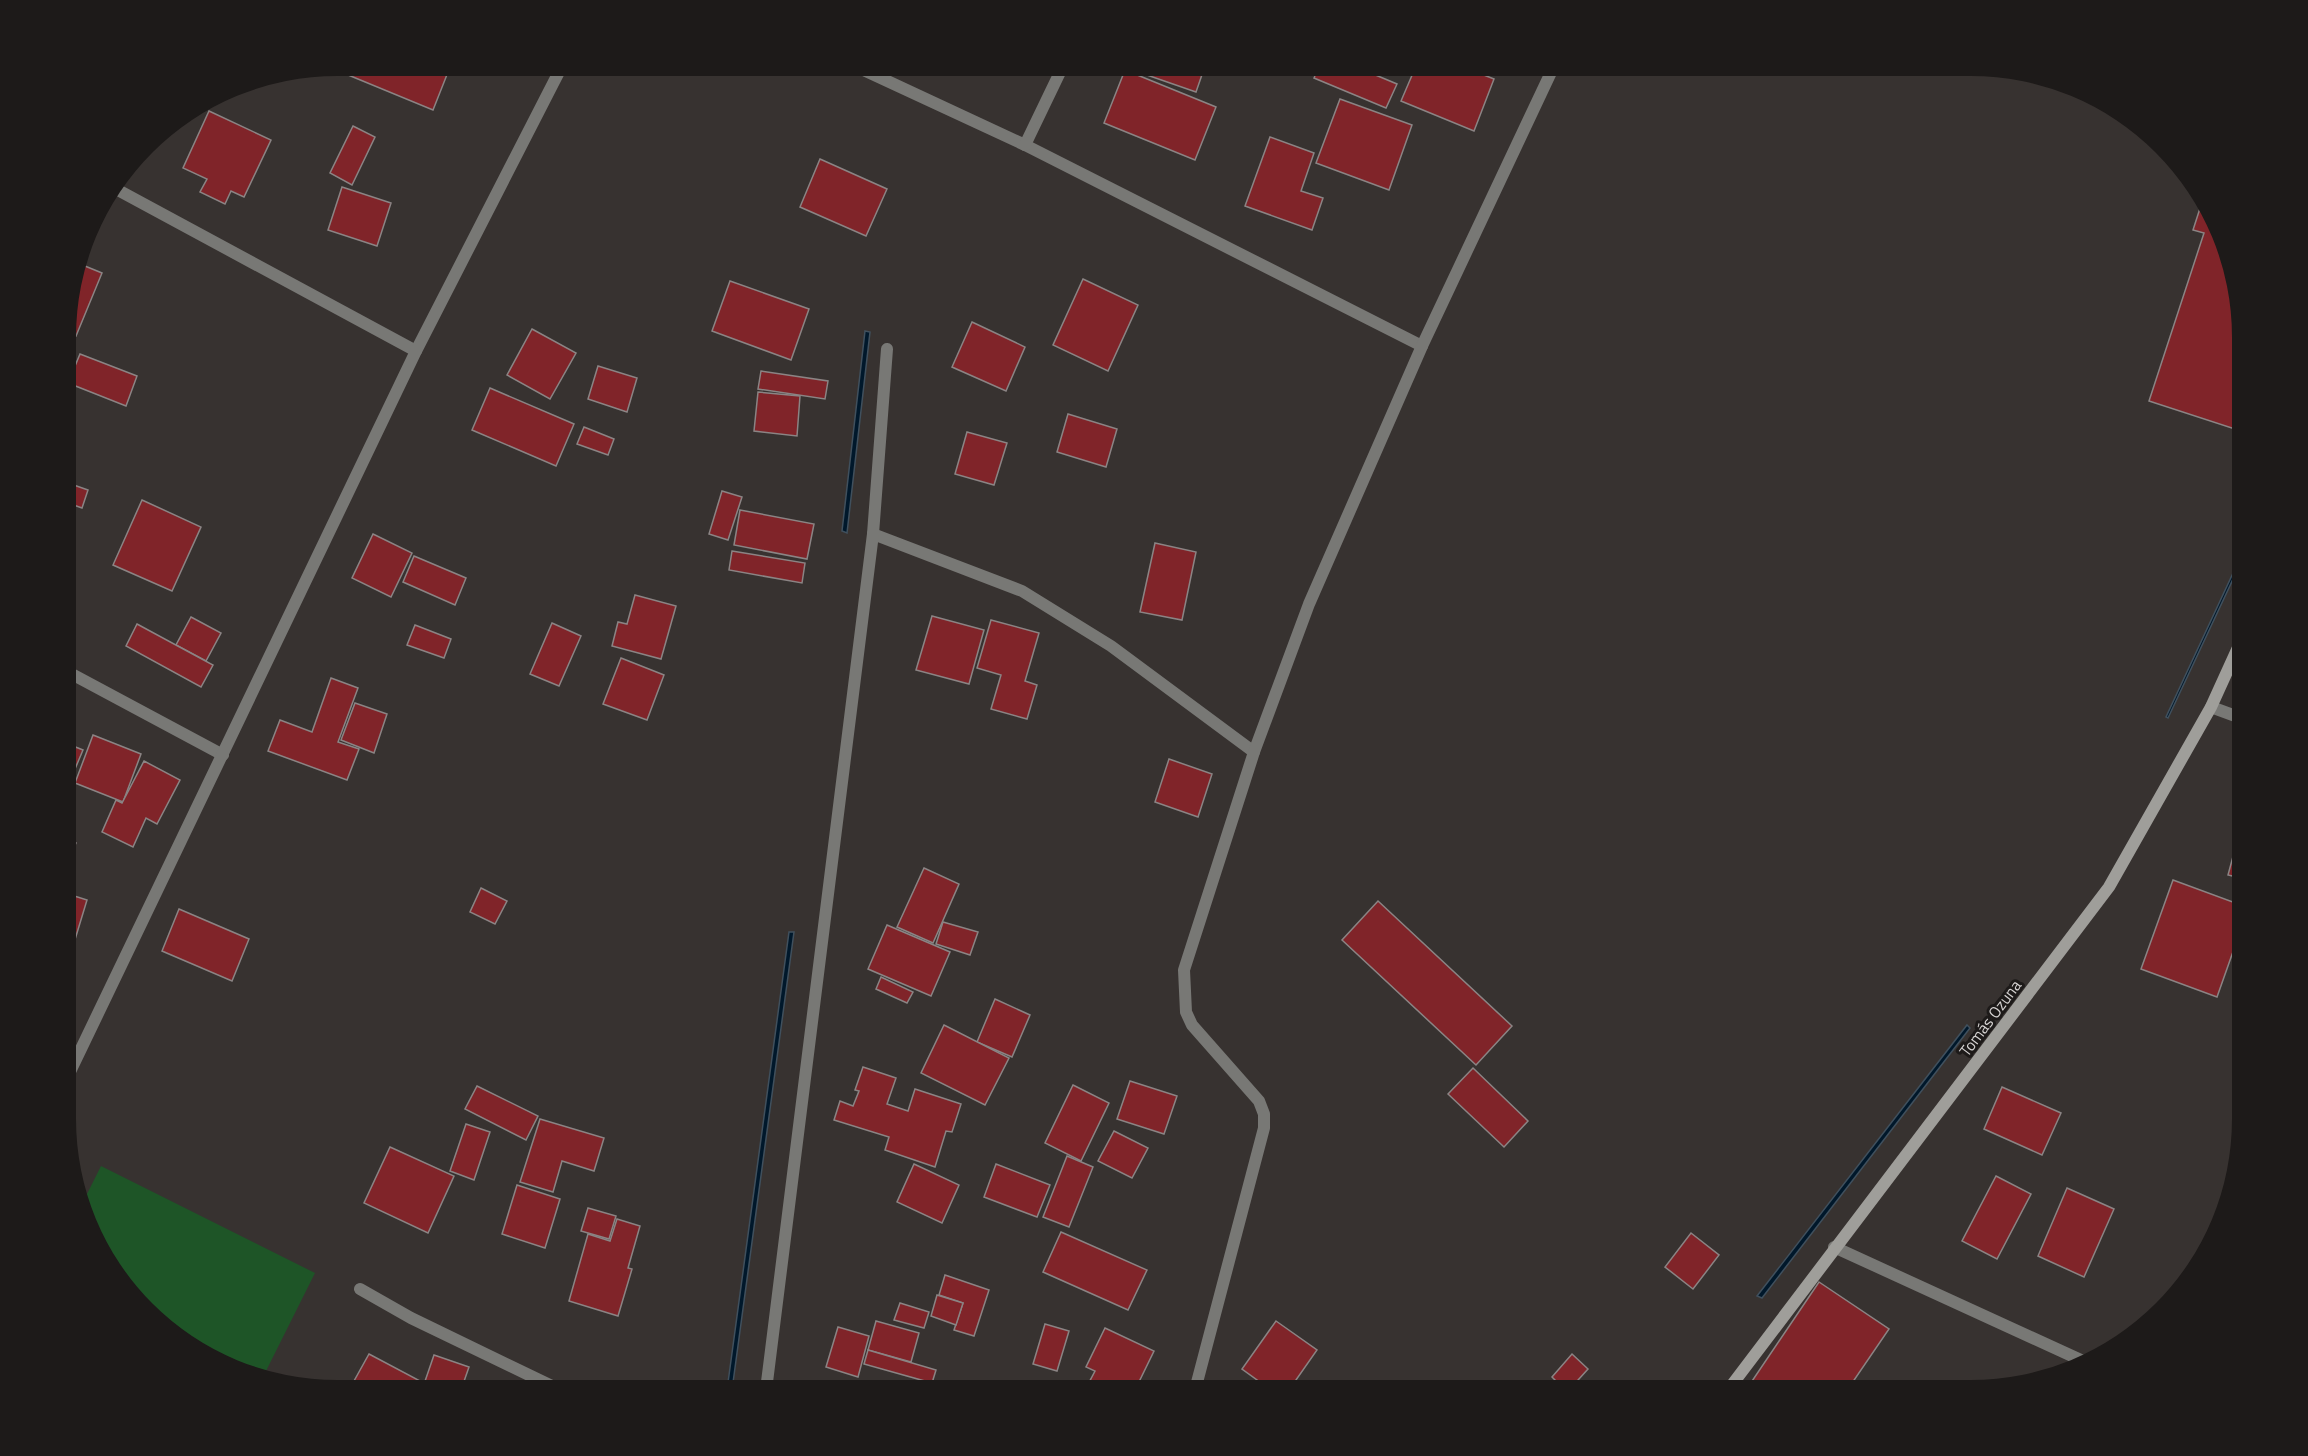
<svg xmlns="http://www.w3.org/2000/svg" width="2308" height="1456" font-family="'Titillium Web',sans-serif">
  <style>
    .green { fill: #1e5527 }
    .water { fill: #00182b; stroke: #40505d; stroke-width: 1.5 }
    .building { fill: #802429; stroke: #8b8484; stroke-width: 1.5 }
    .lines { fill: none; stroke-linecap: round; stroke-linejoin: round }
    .street { stroke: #787875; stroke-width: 12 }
    .secondary { stroke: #9f9e9a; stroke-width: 12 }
    .labels { text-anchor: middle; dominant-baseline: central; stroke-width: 6; stroke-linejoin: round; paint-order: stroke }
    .street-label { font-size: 16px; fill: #d6d3d2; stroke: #1d1a19 }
  </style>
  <rect width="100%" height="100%" fill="#373230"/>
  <polygon class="green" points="101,1166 315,1273 262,1379 187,1344 102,1255 84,1200"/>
  <g class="water">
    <polygon points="865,331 870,332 847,533 842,531"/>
    <polygon points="2241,556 2241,562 2168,718 2166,717"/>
    <polygon points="789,932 794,932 732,1390 727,1390"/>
    <polygon points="1967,1025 1970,1028 1762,1298 1757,1296"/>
  </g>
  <g class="building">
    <polygon points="343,66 447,66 450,67 433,110 341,72"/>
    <polygon points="1121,66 1205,66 1196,92"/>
    <polygon points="1319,66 1354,66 1397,84 1386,108 1314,78"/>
    <polygon points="1416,66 1461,66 1494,79 1474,131 1401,101"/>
    <polygon points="1125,70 1216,107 1195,160 1104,123"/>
    <polygon points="1340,99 1412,125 1389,190 1316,163"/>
    <polygon points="209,111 271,140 244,197 231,191 225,204 200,192 207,179 183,168"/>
    <polygon points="353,126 375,137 352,185 330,173"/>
    <polygon points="1270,137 1314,153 1301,191 1323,198 1312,230 1245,206"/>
    <polygon points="820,159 887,189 866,236 800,207"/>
    <polygon points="342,187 391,203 377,246 328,230"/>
    <polygon points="2203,199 2241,320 2241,431 2149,401 2204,233 2193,230"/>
    <polygon points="80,264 102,273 76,336 68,332 68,302"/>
    <polygon points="1083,279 1138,305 1108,371 1053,345"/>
    <polygon points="730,281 809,309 791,360 712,331"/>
    <polygon points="972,322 1025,347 1006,391 952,367"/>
    <polygon points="532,329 576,353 550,399 507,375"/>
    <polygon points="80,354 137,376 126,406 68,383"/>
    <polygon points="598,366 637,378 627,412 588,399"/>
    <polygon points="761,371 828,381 825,399 758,389"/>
    <polygon points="490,388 574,424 556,466 472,430"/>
    <polygon points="758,392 800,396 797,436 754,431"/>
    <polygon points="1068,414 1117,429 1106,467 1057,452"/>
    <polygon points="584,427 614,439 608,455 577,444"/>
    <polygon points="967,432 1007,443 994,485 955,474"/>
    <polygon points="68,483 88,490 82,508 68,503"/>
    <polygon points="722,491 742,497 728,540 709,534"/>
    <polygon points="142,500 201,527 172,591 113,565"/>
    <polygon points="740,510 814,524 807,559 734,545"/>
    <polygon points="373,534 412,553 391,597 352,578"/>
    <polygon points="1155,543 1196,552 1182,620 1140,612"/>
    <polygon points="732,551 805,563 802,583 729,570"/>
    <polygon points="414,556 466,578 455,605 403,582"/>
    <polygon points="635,595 676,606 661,659 612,646 618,622 627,624"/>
    <polygon points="932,616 984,630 969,684 916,670"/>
    <polygon points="191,617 221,633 206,661 176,645"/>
    <polygon points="991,620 1039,633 1025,681 1037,685 1027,719 991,709 1001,675 977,668"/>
    <polygon points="552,623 581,636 559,686 530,674"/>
    <polygon points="137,624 213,665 201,687 126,646"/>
    <polygon points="415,625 451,639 444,658 407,645"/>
    <polygon points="621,658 664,675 647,720 603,704"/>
    <polygon points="331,678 358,688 338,742 359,749 347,780 268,751 280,720 312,732"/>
    <polygon points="355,703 387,714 374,753 341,740"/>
    <polygon points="68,721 74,723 68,736"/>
    <polygon points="93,735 141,754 123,802 75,783"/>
    <polygon points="68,744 83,750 72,776 68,775"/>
    <polygon points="1169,759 1212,774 1198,817 1155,802"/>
    <polygon points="144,761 180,780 157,824 146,818 133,847 102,832 116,800 122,803"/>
    <polygon points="2241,827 2241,878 2228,875"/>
    <polygon points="68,840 76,843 68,862"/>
    <polygon points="924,868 959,884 933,943 897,927"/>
    <polygon points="2173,880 2241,905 2241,929 2217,997 2141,969"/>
    <polygon points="481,888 507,901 495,924 470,912"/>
    <polygon points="68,894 87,900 70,956 68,956"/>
    <polygon points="1378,901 1512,1026 1476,1065 1342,940"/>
    <polygon points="179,909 249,939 232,981 162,951"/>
    <polygon points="943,922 978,932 970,955 936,944"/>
    <polygon points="887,925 950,952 931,996 868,969"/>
    <polygon points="881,977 913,992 907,1003 876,989"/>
    <polygon points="995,999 1030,1015 1012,1057 977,1042"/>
    <polygon points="944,1025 1009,1058 985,1105 921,1073"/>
    <polygon points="863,1067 896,1078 887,1104 908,1111 915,1089 961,1104 952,1132 946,1131 935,1167 885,1150 889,1137 834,1120 840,1101 853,1106 859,1091 855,1090"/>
    <polygon points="1473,1068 1528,1121 1504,1147 1448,1094"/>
    <polygon points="1130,1081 1177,1096 1164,1134 1117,1119"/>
    <polygon points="1073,1085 1109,1103 1081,1161 1045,1143"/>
    <polygon points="477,1086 538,1116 526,1140 465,1109"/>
    <polygon points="2002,1087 2061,1113 2042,1155 1984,1129"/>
    <polygon points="540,1119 604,1138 594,1171 562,1161 553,1192 520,1182"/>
    <polygon points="466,1124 490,1132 474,1180 450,1171"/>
    <polygon points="1114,1131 1148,1148 1132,1178 1098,1161"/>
    <polygon points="390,1147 454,1176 428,1233 364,1203"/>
    <polygon points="1067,1156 1093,1167 1069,1227 1043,1217"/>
    <polygon points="914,1164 959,1185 942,1223 897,1202"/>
    <polygon points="996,1164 1050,1185 1037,1217 984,1197"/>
    <polygon points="1996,1176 2031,1194 1997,1259 1962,1241"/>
    <polygon points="517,1185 560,1199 545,1248 502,1234"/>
    <polygon points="2067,1188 2114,1209 2084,1277 2038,1256"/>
    <polygon points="588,1208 616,1216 609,1239 581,1231"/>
    <polygon points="617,1219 640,1226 628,1268 632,1269 618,1316 569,1301 588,1234 610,1241"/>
    <polygon points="1061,1232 1147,1270 1128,1310 1043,1272"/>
    <polygon points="1691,1233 1719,1255 1693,1289 1665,1267"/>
    <polygon points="945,1275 989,1290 974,1336 954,1330 963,1303 939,1295"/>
    <polygon points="1819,1282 1889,1329 1848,1389 1746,1390"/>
    <polygon points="937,1295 963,1303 956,1325 931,1316"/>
    <polygon points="900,1303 929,1312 924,1328 894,1320"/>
    <polygon points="876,1321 919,1333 911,1362 868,1350"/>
    <polygon points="1276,1321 1317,1350 1289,1390 1271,1390 1242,1369"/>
    <polygon points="1045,1324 1069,1331 1057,1371 1033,1364"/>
    <polygon points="838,1327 869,1336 858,1377 826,1367"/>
    <polygon points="1105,1328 1154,1351 1135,1390 1085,1390 1095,1371 1086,1367"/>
    <polygon points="868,1350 936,1370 932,1383 864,1364"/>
    <polygon points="369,1354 422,1382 418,1390 349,1390"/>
    <polygon points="1572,1354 1588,1369 1569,1390 1565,1390 1552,1377"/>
    <polygon points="434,1355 469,1367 461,1390 422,1390"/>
  </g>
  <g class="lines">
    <g class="street">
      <polyline points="855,66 1025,145 1422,346"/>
      <polyline points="1025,145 1063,66"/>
      <polyline points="116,189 416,351"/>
      <polyline points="873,534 1022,591 1111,646 1254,752"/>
      <polyline points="68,672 223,755"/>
      <polyline points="2211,707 2241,718"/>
      <polyline points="68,1076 416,351 562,66"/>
      <polyline points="1834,1247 2083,1361"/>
      <polyline points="360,1289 411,1318 560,1390"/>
      <polyline points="766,1390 873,534 887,349"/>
      <polyline points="1195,1390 1264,1128 1264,1114 1259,1101 1192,1025 1186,1012 1184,970 1254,752 1309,604 1422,346 1554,66"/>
    </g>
    <polyline class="secondary" points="1728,1390 2109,887 2211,707 2241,641"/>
  </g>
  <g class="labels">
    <g class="street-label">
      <text transform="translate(1990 1018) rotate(-53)">Tomás Ozuna</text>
    </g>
  </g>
  <path d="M0 0H2308V1456H0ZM337 76H1971A261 261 0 0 1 2232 337V1119A261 261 0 0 1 1971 1380H337A261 261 0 0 1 76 1119V337A261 261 0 0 1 337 76Z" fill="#1d1a19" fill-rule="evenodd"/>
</svg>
